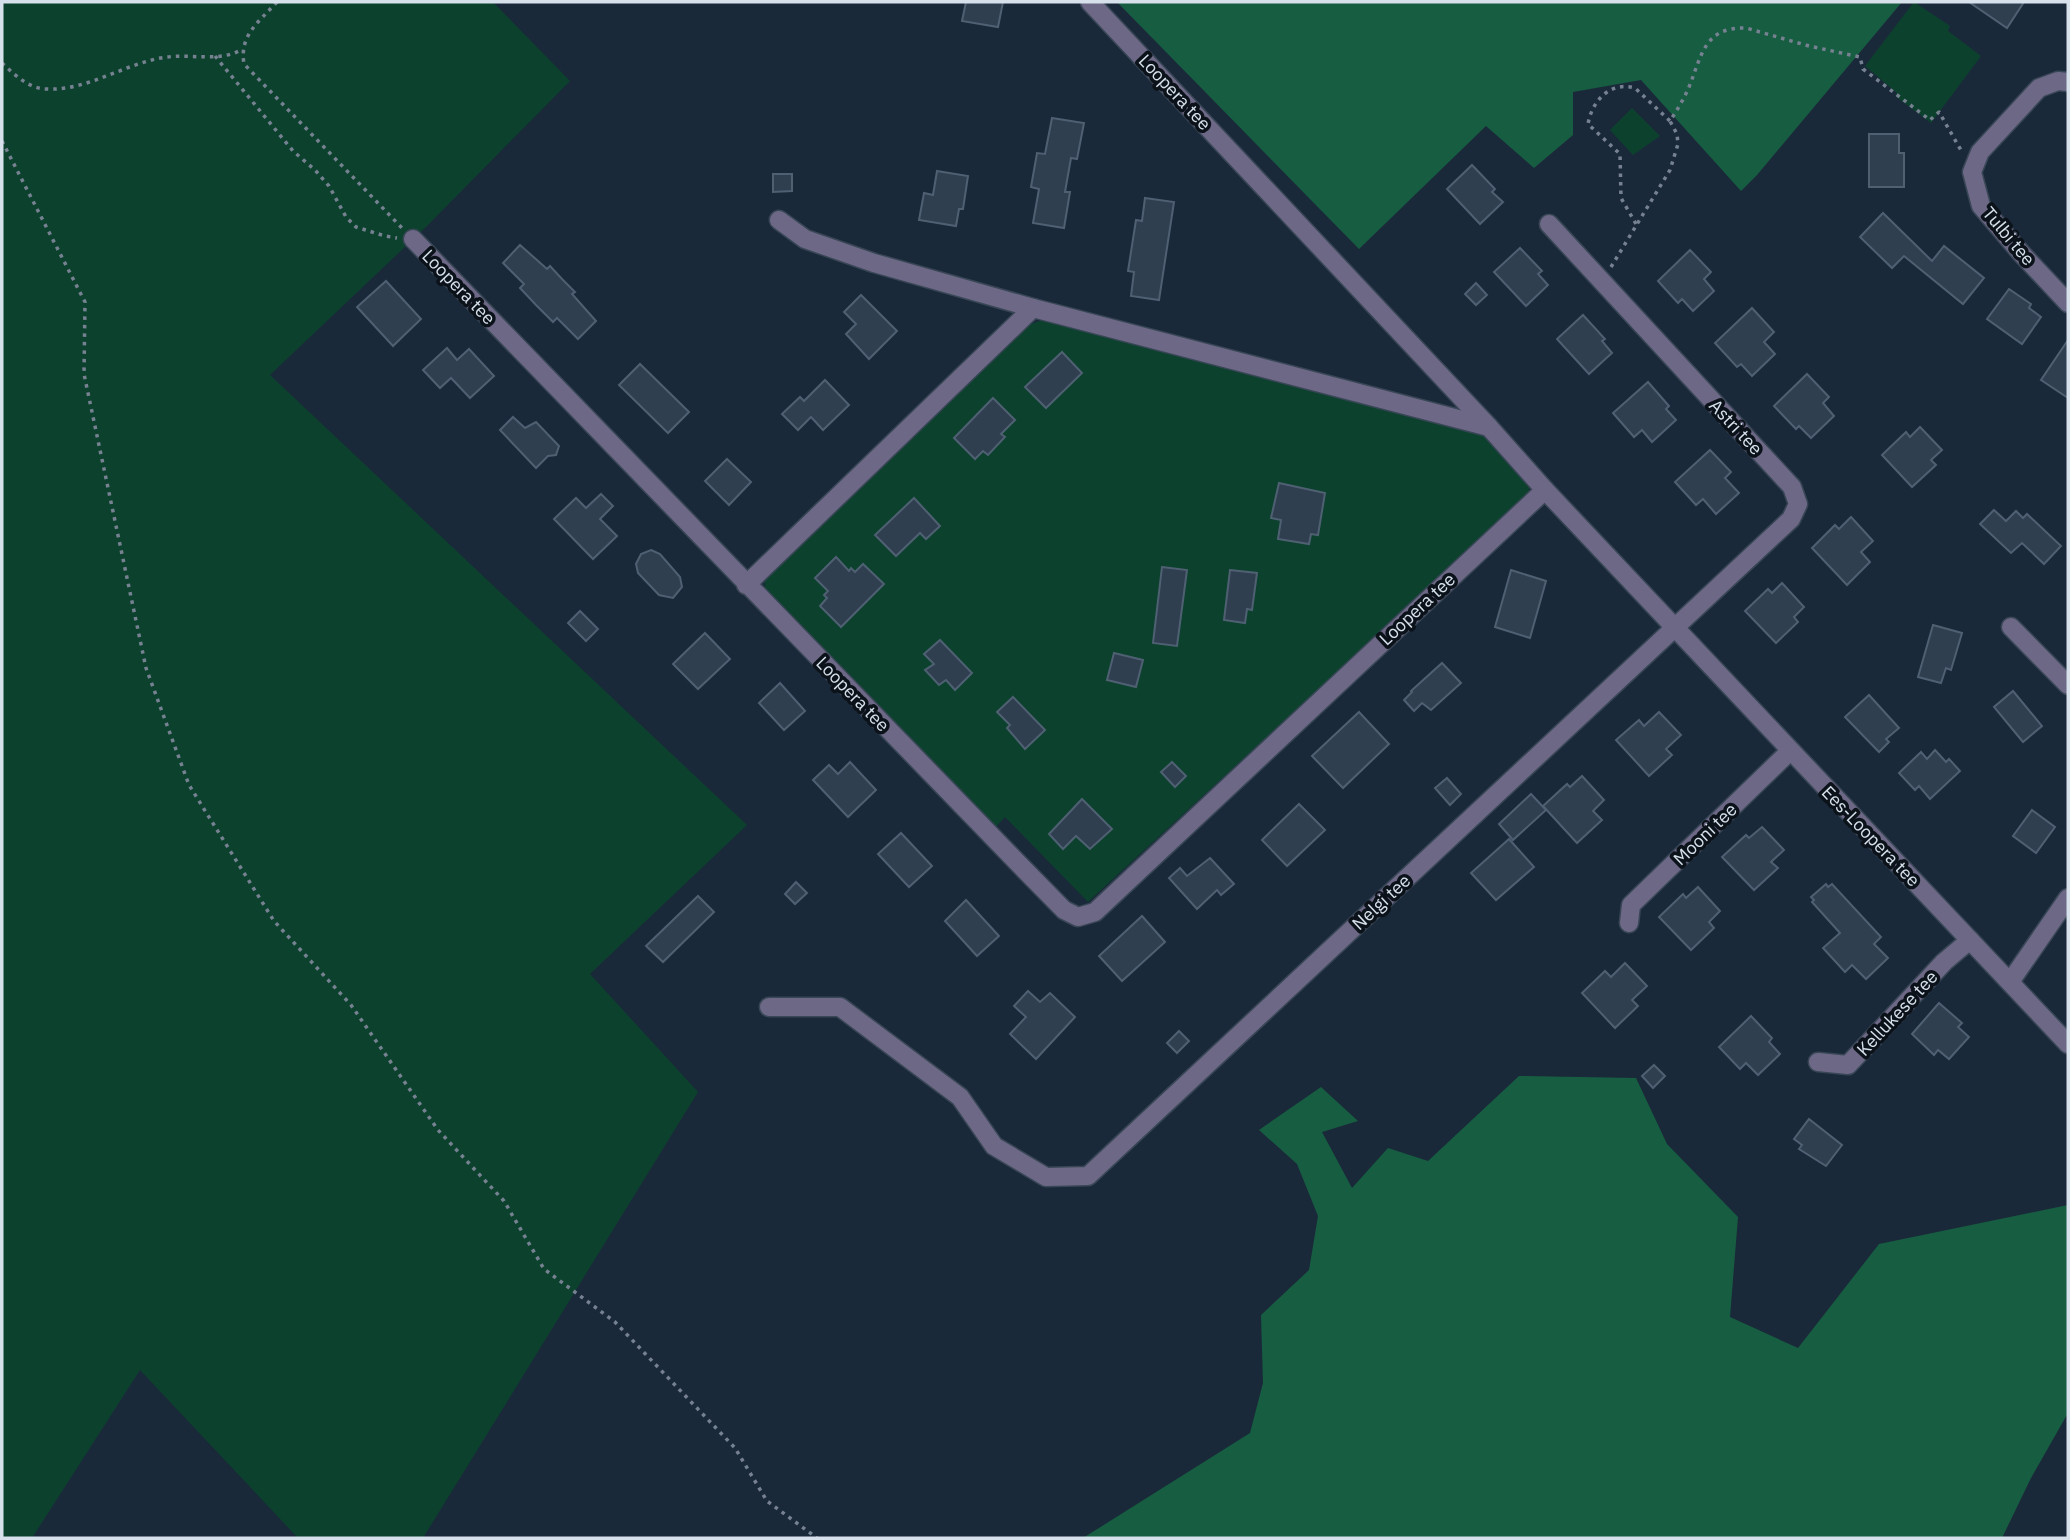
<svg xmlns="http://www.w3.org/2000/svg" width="2070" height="1540" font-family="'IBM Plex Sans',sans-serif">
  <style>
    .green { fill: #0c422d }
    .forest { fill: #175d41 }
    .building { fill: #2f3f50; stroke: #4f6073; stroke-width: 2 }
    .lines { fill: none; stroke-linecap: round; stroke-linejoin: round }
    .minor-casing { stroke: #384656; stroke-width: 21 }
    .path { stroke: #768291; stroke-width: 3.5; stroke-dasharray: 3.5 5; stroke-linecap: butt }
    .minor { stroke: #6c6886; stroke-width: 18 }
    .labels { text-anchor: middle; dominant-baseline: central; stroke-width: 7; stroke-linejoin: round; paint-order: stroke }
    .street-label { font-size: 18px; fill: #d7e1ec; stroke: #0b1219 }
  </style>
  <rect width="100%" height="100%" fill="#1a293a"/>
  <g class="green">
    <polygon points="2,2 493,2 570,81 427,226 270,375 747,825 590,974 698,1092 423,1538 298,1538 140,1370 32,1538 2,1538"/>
    <polygon points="1914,2 1950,26 1948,31 1981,56 1931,123 1895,96 1897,93 1865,66"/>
    <polygon points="1632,108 1660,136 1633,155 1610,130"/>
    <polygon points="1045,319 1272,380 1459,425 1488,436 1529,479 1529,495 1088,902 1005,817 995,828 766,596 764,577 1026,326"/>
  </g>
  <g class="forest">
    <polygon points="1117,2 1902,2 1757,175 1741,191 1641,80 1573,92 1573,135 1534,168 1486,126 1359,249"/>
    <polygon points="1519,1076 1636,1078 1667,1144 1738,1217 1730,1317 1798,1348 1879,1244 2068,1205 2068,1413 2031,1478 2002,1538 1083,1538 1250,1433 1263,1383 1261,1315 1309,1270 1318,1216 1297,1164 1259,1130 1321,1087 1358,1121 1322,1132 1352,1188 1388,1148 1428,1161"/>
  </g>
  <g class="building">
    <polygon points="966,2 1003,2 998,27 962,21"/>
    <polygon points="1969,2 2024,2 2007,28"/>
    <polygon points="1052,118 1084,123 1077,159 1071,158 1065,192 1070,192 1064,228 1033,223 1039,189 1031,187 1037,153 1045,154"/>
    <polygon points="1869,134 1899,134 1899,153 1904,153 1904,187 1869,187"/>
    <polygon points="1472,165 1495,189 1492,192 1503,202 1480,224 1447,189"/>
    <polygon points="937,171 968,176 963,209 959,209 956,226 919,220 924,193 933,195"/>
    <polygon points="773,174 792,174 792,191 773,192"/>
    <polygon points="1145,198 1174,202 1159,300 1131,296 1134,272 1128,271 1136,220 1142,221"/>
    <polygon points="1883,213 1932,261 1944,246 1984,278 1963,304 1904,256 1892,268 1860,237"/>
    <polygon points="520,245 547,269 550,266 562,279 575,292 572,294 596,321 578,339 557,318 553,322 536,305 520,288 524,284 503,263"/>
    <polygon points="1520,248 1542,271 1538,274 1548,285 1526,306 1494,272"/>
    <polygon points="1690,250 1711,272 1704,279 1714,291 1693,311 1682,299 1678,303 1658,281"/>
    <polygon points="386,281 421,319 393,346 357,307"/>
    <polygon points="1476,283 1487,295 1476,305 1465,294"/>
    <polygon points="2009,289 2031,304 2029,308 2041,317 2022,344 1987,319"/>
    <polygon points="861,295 897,331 869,359 846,334 856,324 844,312"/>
    <polygon points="1752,308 1774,332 1764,342 1775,354 1752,376 1741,364 1737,367 1715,343"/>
    <polygon points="1583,315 1605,339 1602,341 1612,353 1589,374 1557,339"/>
    <polygon points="2068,340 2068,398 2041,380"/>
    <polygon points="447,348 457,360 469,349 494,376 470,398 451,378 440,388 423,370"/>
    <polygon points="1062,352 1082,373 1046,408 1025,387"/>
    <polygon points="640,364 689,412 668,433 619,385"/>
    <polygon points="1807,374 1829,397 1823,403 1834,416 1811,438 1799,426 1796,429 1774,406"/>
    <polygon points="825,380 849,405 823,430 811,417 798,430 782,414 800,397 804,401"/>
    <polygon points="1648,382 1669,406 1666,409 1676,420 1652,442 1642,430 1634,437 1613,413"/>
    <polygon points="993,398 1015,420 1001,434 1005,437 988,455 983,451 975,459 954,438"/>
    <polygon points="513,417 525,428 536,422 559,446 556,455 548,456 536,468 500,430"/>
    <polygon points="1920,427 1942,450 1931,460 1936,465 1912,487 1882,455 1906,432 1910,437"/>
    <polygon points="1710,450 1731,472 1725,478 1739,493 1716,514 1703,499 1696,505 1675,482"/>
    <polygon points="727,459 751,482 729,505 705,481"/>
    <polygon points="1279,483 1325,493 1318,535 1311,534 1309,544 1278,539 1281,520 1271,518"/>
    <polygon points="601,494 613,506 600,519 617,536 593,559 554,519 576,498 586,508"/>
    <polygon points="914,498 940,526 926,539 920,533 896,556 875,535"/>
    <polygon points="1994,510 2006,521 2016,511 2023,518 2027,514 2061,546 2044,564 2022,543 2011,553 1980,524"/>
    <polygon points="1851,517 1873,541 1861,552 1870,562 1847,585 1812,548 1835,525 1839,529"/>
    <polygon points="651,550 660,554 680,577 682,587 673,598 659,595 638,573 636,564 641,554"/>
    <polygon points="836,557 849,571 851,568 855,572 863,564 884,584 841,627 820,606 827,598 824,595 828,591 815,578"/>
    <polygon points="1162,567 1187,570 1177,646 1153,643"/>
    <polygon points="1230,570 1257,573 1252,610 1247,609 1245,623 1224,620"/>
    <polygon points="1511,570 1546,581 1530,638 1495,627"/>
    <polygon points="1782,583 1804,607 1794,617 1798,622 1776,643 1745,611 1768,589 1772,593"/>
    <polygon points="580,611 598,629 586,641 568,623"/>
    <polygon points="1933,625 1962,633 1951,670 1946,668 1941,683 1918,677"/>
    <polygon points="705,633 730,659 698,689 673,664"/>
    <polygon points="940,640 972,673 955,690 946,680 939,685 925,670 934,664 924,654"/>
    <polygon points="1114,653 1143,660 1136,687 1107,680"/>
    <polygon points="1442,663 1461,683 1431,710 1422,703 1414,711 1404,700 1412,692 1411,691"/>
    <polygon points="780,683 805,711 784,730 759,703"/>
    <polygon points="2013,691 2042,726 2023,742 1994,707"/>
    <polygon points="1869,695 1899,728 1886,739 1889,742 1879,752 1845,717"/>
    <polygon points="1013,697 1045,730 1025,749 1007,728 1010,725 997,712"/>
    <polygon points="1359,712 1389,744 1343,788 1312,756"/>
    <polygon points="1659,712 1681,735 1666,749 1672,755 1649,776 1616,740 1639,720 1644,726"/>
    <polygon points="1935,750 1946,762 1949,759 1960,771 1930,799 1919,786 1915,790 1899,773 1921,752 1927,759"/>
    <polygon points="850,762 876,790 848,817 813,780 829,765 838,774"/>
    <polygon points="1172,762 1186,776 1175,787 1161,772"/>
    <polygon points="1582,776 1604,800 1593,811 1602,820 1577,843 1543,806 1567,784 1570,787"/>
    <polygon points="1447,778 1461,794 1450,805 1435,788"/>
    <polygon points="1531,794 1546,810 1513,840 1499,824"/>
    <polygon points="1082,799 1112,829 1090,849 1076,836 1063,849 1049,834"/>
    <polygon points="1299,804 1325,830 1287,866 1262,840"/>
    <polygon points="2032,810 2055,827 2036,853 2013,836"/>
    <polygon points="1762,827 1784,850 1771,862 1778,868 1754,890 1722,857 1746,835 1749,838"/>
    <polygon points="901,833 932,866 909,887 878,854"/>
    <polygon points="1509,839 1534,867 1496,900 1471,873"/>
    <polygon points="1210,858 1234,884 1221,895 1217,890 1197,909 1169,878 1180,868 1187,876"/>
    <polygon points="796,882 807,893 795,904 785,894"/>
    <polygon points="1826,884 1828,887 1832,884 1881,937 1874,944 1888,958 1866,979 1852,965 1845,972 1823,948 1840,933 1812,902 1814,900 1811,897"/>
    <polygon points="1698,887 1720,911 1709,922 1714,928 1691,950 1659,917 1683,894 1686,898"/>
    <polygon points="698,896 714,912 663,962 646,946"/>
    <polygon points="966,900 999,936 977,956 945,921"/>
    <polygon points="1142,916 1165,942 1122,981 1099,956"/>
    <polygon points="1625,963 1647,986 1632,1000 1638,1006 1615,1028 1582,993 1605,971 1611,977"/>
    <polygon points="1028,991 1040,1002 1050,993 1075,1017 1036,1059 1010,1034 1026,1017 1014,1006"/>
    <polygon points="1939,1003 1962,1023 1958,1027 1969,1037 1949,1059 1938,1050 1934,1055 1912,1034"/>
    <polygon points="1751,1016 1772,1038 1769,1042 1780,1054 1758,1075 1746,1063 1740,1069 1719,1047"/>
    <polygon points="1179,1031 1189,1041 1177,1053 1167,1043"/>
    <polygon points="1654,1065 1665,1076 1653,1088 1642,1076"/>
    <polygon points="1809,1119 1842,1145 1826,1166 1799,1149 1802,1145 1794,1139"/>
  </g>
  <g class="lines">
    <defs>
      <g id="minor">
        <polyline points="1090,2 1489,427 1545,490 2068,1044"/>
        <polyline points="2068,82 2058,81 2039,88 1980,152 1972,172 1981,206 2021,253 2068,303"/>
        <polyline points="779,220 805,239 874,263 1033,308 1489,427"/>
        <polyline points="413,239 1015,860 1064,910 1078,917 1095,912 1545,490"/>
        <polyline points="746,585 1033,308"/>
        <polyline points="2011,627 2068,685"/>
        <polyline points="1629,923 1631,905 1790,751"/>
        <polyline points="2010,982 2068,898"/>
        <polyline points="769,1007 840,1007 960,1097 994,1146 1046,1177 1088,1176 1791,519 1798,504 1792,487 1549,224"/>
        <polyline points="1818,1062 1848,1065 1944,962 1970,940"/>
      </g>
    </defs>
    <use href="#minor" class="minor-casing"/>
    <g class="path">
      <path d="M277 2C259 22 239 35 244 64L402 228"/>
      <polyline points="215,56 293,151 315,170 329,186 346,217 356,227 385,236 397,238"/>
      <path d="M2 63C15 75 29 89 47 89 88 91 127 62 167 57 192 54 219 62 241 50"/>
      <polyline points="2,141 85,302 84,374 146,668 189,785 274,921 351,1005 438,1130 504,1201 544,1269 615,1322 735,1448 767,1501 817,1538"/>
      <path d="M1636 224 1621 198 1620 154 1588 124C1592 101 1610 81 1635 88L1670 121"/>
      <path d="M1611 267 1670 170 1678 144 1677 134 1670 121C1677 110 1684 99 1689 87 1702 55 1704 27 1746 28L1809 46 1860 57 1863 69 1930 120 1939 112 1962 152"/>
    </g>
    <use href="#minor" class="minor"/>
  </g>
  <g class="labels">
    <g class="street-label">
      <text transform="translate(1175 92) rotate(47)">Loopera tee</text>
      <text transform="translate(2009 236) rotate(50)">Tulbi tee</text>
      <text transform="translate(459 287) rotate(46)">Loopera tee</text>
      <text transform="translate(1736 427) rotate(47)">Astri tee</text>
      <text transform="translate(1417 609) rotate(-43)">Loopera tee</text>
      <text transform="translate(853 694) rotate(46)">Loopera tee</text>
      <text transform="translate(1705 834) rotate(-44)">Mooni tee</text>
      <text transform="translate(1871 836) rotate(46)">Ees-Loopera tee</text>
      <text transform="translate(1381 902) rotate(-43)">Nelgi tee</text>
      <text transform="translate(1897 1013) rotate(-47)">Kellukese tee</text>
    </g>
  </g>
  <rect width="2070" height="1540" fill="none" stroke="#d7e1ec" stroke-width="7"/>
</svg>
